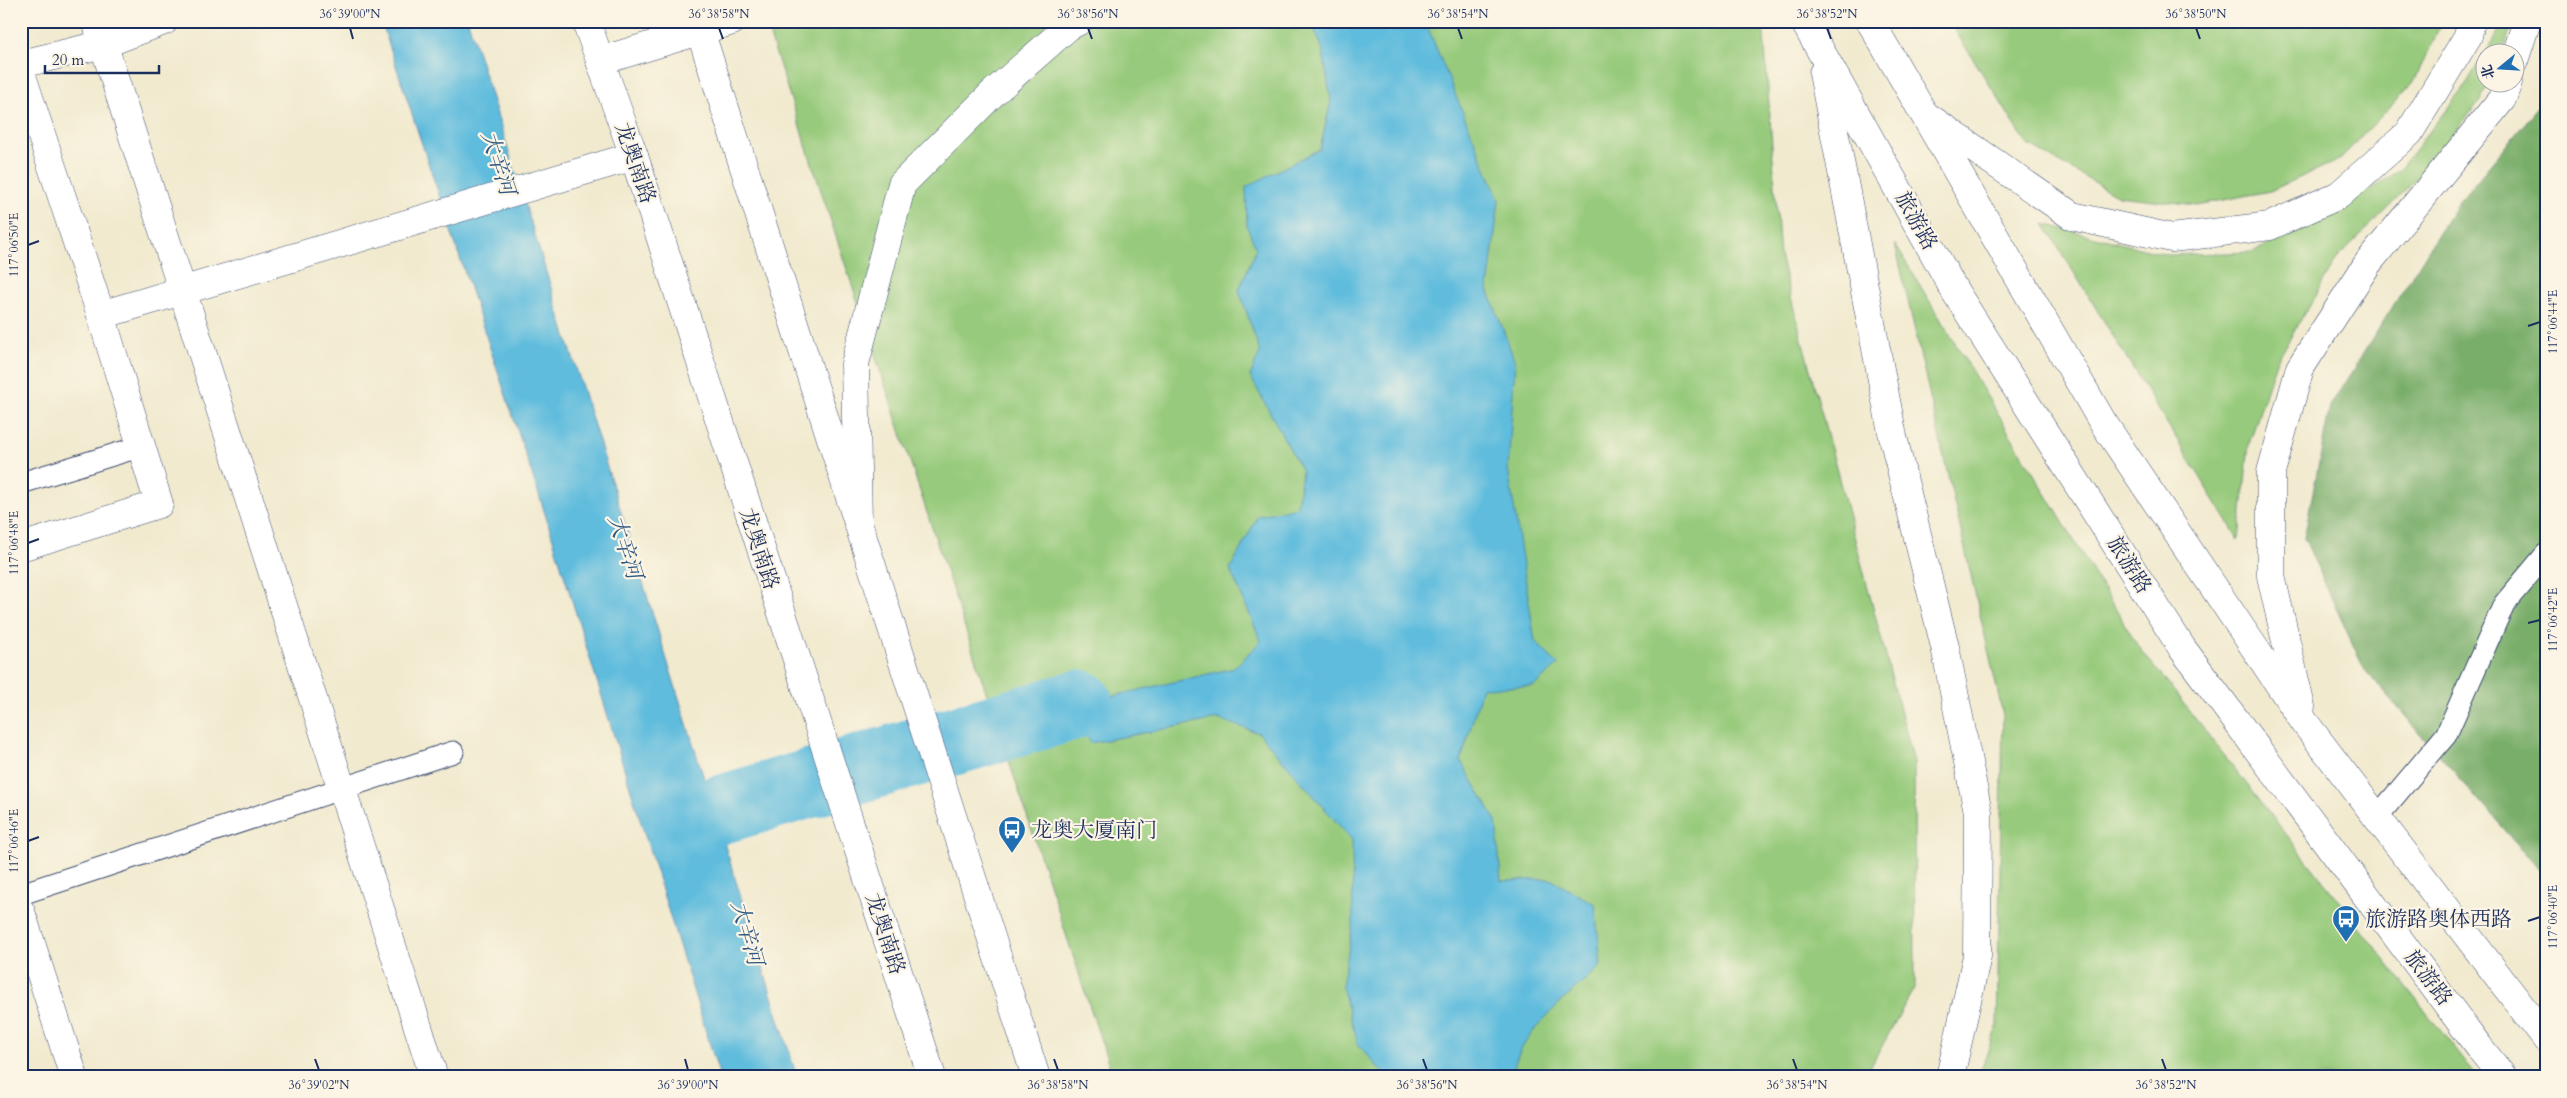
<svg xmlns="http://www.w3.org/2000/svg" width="2567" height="1098" font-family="Cardo,'Noto Serif SC',serif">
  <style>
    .green { fill: #97ca7b; stroke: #597c6c }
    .forest { fill: #79ae6b; stroke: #4a6e64 }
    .water { fill: #5fbcdd; stroke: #3d769e }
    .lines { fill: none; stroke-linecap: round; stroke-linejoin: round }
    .river { stroke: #5fbcdd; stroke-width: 69 }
    .lane-casing { stroke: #3b4b6f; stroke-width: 23 }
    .street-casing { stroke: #3b4b6f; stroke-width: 29 }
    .secondary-casing { stroke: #3b4b6f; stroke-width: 29 }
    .primary-casing { stroke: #3b4b6f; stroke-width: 29 }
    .lane { stroke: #fff; stroke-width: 21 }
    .street { stroke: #fff; stroke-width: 28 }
    .secondary { stroke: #fff; stroke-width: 28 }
    .primary { stroke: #fff; stroke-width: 28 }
    .ticks { fill: none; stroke: #1b2f5e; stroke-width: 2 }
    .labels { text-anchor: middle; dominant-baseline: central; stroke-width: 4.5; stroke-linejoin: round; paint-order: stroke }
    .street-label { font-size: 21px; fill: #1b2f5e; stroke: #fcf5e5 }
    .poi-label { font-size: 21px; fill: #1b2f5e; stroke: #fcf5e5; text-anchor: start }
    .water-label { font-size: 22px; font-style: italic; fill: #2f5984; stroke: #fcf5e5 }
    .neatline { fill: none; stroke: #1b2f5e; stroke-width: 2 }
    .ticks-label { font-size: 12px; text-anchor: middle; fill: #1b2f5e }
  </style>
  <rect width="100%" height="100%" fill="#fcf5e5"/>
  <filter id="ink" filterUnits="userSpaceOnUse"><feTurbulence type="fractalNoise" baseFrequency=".02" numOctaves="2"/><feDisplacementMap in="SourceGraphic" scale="10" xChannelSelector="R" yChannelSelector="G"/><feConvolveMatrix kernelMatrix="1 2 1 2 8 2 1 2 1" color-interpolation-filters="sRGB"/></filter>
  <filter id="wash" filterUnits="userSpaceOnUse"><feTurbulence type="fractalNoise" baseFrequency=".0096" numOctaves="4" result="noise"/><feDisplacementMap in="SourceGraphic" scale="20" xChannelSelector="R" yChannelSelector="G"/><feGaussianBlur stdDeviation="1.12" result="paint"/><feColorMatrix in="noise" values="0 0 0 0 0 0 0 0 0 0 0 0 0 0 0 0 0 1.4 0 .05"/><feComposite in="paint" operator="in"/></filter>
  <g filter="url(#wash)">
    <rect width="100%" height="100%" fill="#f1eacf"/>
    <g class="green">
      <polygon points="765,21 1758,21 1764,34 1780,256 1914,762 1915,986 1865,1077 1113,1077"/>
      <polygon points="1949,21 2443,21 2413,83 2339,160 2270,191 2197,205 2118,196 2027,144"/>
      <polygon points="2500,21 2513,21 2503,52 2486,52 2498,32"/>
      <polygon points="2484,54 2484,82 2489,83 2480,101 2412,184 2338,257 2276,362 2249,444 2239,540 2044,224 2167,255 2252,252 2338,212 2399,170 2465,86"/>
      <polygon points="1895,244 2136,643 2477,1077 1978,1077 1997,1027 2003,715"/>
    </g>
    <polygon class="forest" points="2546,98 2546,877 2364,669 2304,538 2330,406 2458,203"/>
    <g class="water">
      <polygon points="381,21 468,21 797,1077 720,1077 542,504"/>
      <path d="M1311 21H1425L1499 200 1488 289 1515 362 1508 469 1535 641 1558 665 1534 686 1482 688 1461 761 1496 821 1501 881 1550 879 1595 904 1601 966C1576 988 1509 1042 1514 1077H1386L1358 1044 1342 986 1353 924 1352 840 1259 733 1218 719 1090 743 1079 704 1234 668 1261 641 1230 569 1258 516 1297 507 1302 471 1250 376 1260 352 1239 290 1256 249 1247 226 1246 187 1320 149 1331 101 1322 47Z"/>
    </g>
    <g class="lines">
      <polyline class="river" points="713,812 1079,704"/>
    </g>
  </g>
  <g filter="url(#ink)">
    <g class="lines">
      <defs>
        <g id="lane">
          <polyline points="21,483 142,446"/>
          <polyline points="2377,817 2446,735 2504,604 2546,554"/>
          <polyline points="21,894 453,752"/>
        </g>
        <g id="street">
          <polyline points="96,21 434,1077"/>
          <polyline points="21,64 104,44 164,21"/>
          <polyline points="21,73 101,315 159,504 21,547"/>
          <polyline points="101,315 634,156"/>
          <polyline points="21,912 74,1077"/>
        </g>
        <g id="secondary">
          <polyline points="586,21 634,156 932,1077"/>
          <polyline points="697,21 1036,1077"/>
        </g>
        <g id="primary">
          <polyline points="1804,21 1956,293 2182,648 2479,1047 2503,1077"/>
          <polyline points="1870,21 2102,421 2305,723 2546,1039"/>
          <polyline points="600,61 732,21"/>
          <polyline points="2514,61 2527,21"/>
          <polyline points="1823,73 1893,437 1945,647 1978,812 1977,956 1950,1077"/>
          <polyline points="1928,117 2072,216 2172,238 2270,226 2339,195 2409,133 2468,36 2471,21"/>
          <polyline points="858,523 855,364 902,184 992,94 1069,26 1079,21"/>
          <polyline points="2301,707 2271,576 2271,472 2300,368 2368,263 2502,99 2508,82"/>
        </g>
      </defs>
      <use href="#lane" class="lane-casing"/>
      <use href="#street" class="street-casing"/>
      <use href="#secondary" class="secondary-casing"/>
      <use href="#primary" class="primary-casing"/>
      <use href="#lane" class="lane"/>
      <use href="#street" class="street"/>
      <use href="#secondary" class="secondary"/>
      <use href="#primary" class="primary"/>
    </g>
  </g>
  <path class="ticks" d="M350 28 353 39M719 28 723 39M1088 28 1092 39M1458 28 1462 39M1827 28 1831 39M2196 28 2200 39M28 245 39 241M2528 326 2540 322M28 543 39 539M2528 623 2540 620M28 841 39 837M2528 921 2540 917M315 1059 319 1070M685 1059 688 1070M1054 1059 1058 1070M1423 1059 1427 1070M1793 1059 1797 1070M2162 1059 2166 1070"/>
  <defs>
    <symbol id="bus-pin" viewBox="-11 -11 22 30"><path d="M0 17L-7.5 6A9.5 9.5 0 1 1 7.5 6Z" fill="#1f6fb2" stroke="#fcf5e5"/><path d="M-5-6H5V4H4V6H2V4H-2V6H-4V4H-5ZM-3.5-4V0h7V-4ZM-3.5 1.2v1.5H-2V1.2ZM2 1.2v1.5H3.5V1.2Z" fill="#fff"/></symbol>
  </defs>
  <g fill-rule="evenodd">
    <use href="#bus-pin" x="996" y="814" width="32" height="43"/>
    <use href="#bus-pin" x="2330" y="903" width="32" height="43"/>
  </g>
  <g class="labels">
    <g class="street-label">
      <text transform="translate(635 163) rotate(71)">龙奥南路</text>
      <text transform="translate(1916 221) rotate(61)">旅游路</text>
      <text transform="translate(759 549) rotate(72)">龙奥南路</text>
      <text transform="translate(2129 565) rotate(58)">旅游路</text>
      <text transform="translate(885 934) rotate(72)">龙奥南路</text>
      <text transform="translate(2428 978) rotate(53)">旅游路</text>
    </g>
    <g class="poi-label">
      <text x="1031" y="830">龙奥大厦南门</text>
      <text x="2365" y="919">旅游路奥体西路</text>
    </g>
    <g class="water-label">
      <text transform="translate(498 163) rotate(72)">大辛河</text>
      <text transform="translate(625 547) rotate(72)">大辛河</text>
      <text transform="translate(747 933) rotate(74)">大辛河</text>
    </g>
  </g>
  <rect width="2567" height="1098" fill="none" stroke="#fcf5e5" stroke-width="55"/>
  <g transform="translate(2500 68) rotate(252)"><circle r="24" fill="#fcf5e5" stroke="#a2a6af"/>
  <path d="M0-4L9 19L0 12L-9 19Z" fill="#1f6fb2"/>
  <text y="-8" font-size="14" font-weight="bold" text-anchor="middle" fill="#1b2f5e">北</text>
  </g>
  <path d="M45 65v8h114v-8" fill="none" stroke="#1b2f5e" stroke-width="2.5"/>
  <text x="52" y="65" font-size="15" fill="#1b2f5e" stroke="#fcf5e5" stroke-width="4" paint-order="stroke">20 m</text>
  <rect x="28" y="28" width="2512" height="1042" class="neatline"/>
  <g class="ticks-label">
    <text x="350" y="18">36°39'00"N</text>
    <text x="719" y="18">36°38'58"N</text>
    <text x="1088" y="18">36°38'56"N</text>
    <text x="1458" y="18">36°38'54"N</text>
    <text x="1827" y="18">36°38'52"N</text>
    <text x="2196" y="18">36°38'50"N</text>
    <text transform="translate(14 245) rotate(-90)" y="4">117°06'50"E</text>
    <text transform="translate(2553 322) rotate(-90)" y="4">117°06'44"E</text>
    <text transform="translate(14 543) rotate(-90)" y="4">117°06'48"E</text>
    <text transform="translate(2553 620) rotate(-90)" y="4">117°06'42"E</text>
    <text transform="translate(14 841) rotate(-90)" y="4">117°06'46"E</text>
    <text transform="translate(2553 917) rotate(-90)" y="4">117°06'40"E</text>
    <text x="319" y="1089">36°39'02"N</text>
    <text x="688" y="1089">36°39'00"N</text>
    <text x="1058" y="1089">36°38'58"N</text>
    <text x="1427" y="1089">36°38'56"N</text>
    <text x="1797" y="1089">36°38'54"N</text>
    <text x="2166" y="1089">36°38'52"N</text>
  </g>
</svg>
